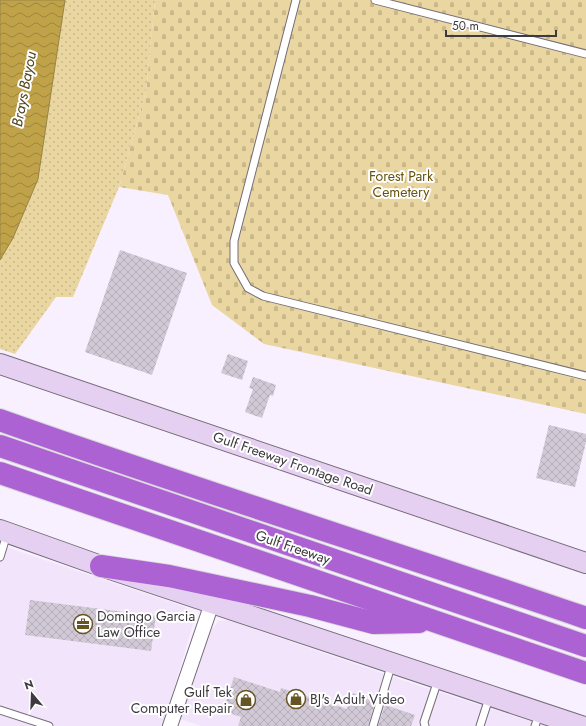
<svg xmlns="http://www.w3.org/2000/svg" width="586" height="726" font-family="Jost,sans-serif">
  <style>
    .built { fill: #f2e5fb }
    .cemetery { fill: url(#cemetery-stones) }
    .park { fill: url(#park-dots) }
    .water { fill: url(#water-waves); stroke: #998345 }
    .building { fill: url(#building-cross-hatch) }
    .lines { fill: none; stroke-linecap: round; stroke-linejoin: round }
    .service-casing { stroke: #756d79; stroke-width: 9 }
    .minor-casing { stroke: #756d79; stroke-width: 16 }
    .secondary-casing { stroke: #756d79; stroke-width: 22 }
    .motorway-casing { stroke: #d8d8d9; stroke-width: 24 }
    .service { stroke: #fff; stroke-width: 7 }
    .minor { stroke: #fff; stroke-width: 14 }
    .secondary { stroke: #e6d0f2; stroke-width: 20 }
    .motorway { stroke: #ac62d3; stroke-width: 22 }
    .labels { text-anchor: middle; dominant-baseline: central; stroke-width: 4; stroke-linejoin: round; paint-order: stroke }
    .park-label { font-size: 14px; fill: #69550f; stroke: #fff }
    .street-label { font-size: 14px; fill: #3d3a3f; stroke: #fff }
    .poi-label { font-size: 14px; fill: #3d3a3f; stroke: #fff; text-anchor: start }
    .water-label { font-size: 15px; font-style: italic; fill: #50431c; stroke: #fff }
  </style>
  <defs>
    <pattern id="cemetery-stones" width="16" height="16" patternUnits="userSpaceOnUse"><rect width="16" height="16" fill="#ead6a0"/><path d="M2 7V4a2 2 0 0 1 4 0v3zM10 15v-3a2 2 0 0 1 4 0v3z" fill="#cab88b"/></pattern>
    <pattern id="park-dots" width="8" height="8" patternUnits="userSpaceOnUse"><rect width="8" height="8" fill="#ead6a0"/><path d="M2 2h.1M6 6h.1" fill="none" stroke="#cab88b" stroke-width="1.8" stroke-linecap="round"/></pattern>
    <pattern id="water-waves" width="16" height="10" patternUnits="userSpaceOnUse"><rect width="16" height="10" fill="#c0a248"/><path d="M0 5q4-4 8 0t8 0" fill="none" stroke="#9d853d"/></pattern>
    <pattern id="building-cross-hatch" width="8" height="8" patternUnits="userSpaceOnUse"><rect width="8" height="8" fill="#d2c9d7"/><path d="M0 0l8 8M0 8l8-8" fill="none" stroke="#b5adba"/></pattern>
  </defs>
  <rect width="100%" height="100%" fill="#f9f0ff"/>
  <g class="built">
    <polygon points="0,545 183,606 190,610 193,624 163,726 0,726"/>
    <polygon points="228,620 408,682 545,726 201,726 180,719 210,631 219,621"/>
  </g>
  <polygon class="cemetery" points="155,0 586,0 586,414 264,344 212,305 168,195 119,187 146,91"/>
  <polygon class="park" points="0,0 155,0 146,91 119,187 73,297 56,297 15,354 0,349"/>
  <polygon class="water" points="0,0 65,0 38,179 13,238 0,260"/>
  <g class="building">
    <polygon points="120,250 187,273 152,375 85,352"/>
    <polygon points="228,354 248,361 242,380 221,373"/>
    <polygon points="253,377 276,385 273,396 270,395 262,418 245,412 253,389 249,388"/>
    <polygon points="549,425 586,434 586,442 575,487 536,478"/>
    <polygon points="30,600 156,616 151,651 25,635"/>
    <polygon points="234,677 280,692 281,688 347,709 353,693 375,702 368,726 238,726 241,717 223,711"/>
    <polygon points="385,705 415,715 411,726 378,726"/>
  </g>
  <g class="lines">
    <defs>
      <g id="service">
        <polyline points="296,0 234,241 234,263 248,288 263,296 586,376"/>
        <polyline points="375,0 586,54"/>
        <polyline points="0,557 7,534"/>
        <polyline points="0,710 49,726"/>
        <polyline points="373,726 392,663"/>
        <polyline points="425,726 424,722 438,680"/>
        <polyline points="480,726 489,698"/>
        <polyline points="535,726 539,714"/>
      </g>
      <polyline id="minor" points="170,726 212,603"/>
      <g id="secondary">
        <polyline points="0,364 586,563"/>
        <polyline points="0,530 101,566 581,726"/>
      </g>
      <g id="motorway">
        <path d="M0 420C194 489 391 551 586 618"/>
        <polyline points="0,446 586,646"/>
        <polyline points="0,473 586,673"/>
        <polyline points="101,566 169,576 310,606 374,623 419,622"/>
      </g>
    </defs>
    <use href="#service" class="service-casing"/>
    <use href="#minor" class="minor-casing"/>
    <use href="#secondary" class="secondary-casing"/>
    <use href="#motorway" class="motorway-casing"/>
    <use href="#service" class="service"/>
    <use href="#minor" class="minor"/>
    <use href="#secondary" class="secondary"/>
    <use href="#motorway" class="motorway"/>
  </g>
  <defs>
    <symbol id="office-ring" viewBox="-11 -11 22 22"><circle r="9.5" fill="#fff" stroke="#652" stroke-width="1.5"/><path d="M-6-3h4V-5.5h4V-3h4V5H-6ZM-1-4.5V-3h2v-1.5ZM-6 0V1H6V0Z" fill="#652"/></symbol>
    <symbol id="shop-ring" viewBox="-11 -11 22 22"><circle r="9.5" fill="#fff" stroke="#652" stroke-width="1.5"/><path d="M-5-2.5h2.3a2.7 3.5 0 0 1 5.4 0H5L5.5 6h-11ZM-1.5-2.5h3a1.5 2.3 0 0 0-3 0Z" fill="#652"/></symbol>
  </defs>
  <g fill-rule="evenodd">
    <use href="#office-ring" x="72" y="613" width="22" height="22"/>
    <use href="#shop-ring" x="285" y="688" width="22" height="22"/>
    <use href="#shop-ring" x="235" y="689" width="22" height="22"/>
  </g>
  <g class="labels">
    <g class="park-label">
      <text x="401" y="176">Forest Park<tspan x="401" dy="16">Cemetery</tspan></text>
    </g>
    <g class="street-label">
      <text transform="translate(293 463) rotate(19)">Gulf Freeway Frontage Road</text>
      <text transform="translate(293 547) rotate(19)">Gulf Freeway</text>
    </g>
    <g class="poi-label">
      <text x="97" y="616">Domingo Garcia<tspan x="97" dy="16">Law Office</tspan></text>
      <text x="232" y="692" text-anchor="end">Gulf Tek<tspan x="232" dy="16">Computer Repair</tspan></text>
      <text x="310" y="699">BJ's Adult Video</text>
    </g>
    <g class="water-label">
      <text transform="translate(24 89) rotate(-79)">Brays Bayou</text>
    </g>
  </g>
  <g transform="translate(32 694) rotate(341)" stroke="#ffffff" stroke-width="3" paint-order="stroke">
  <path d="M0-3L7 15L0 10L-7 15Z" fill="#3d3a3f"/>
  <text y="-6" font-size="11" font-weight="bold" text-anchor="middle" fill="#3d3a3f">N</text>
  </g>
  <path d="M446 30v6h110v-6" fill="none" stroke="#3d3a3f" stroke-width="2"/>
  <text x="452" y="30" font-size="12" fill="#3d3a3f" stroke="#ffffff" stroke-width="3" paint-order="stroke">50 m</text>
</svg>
